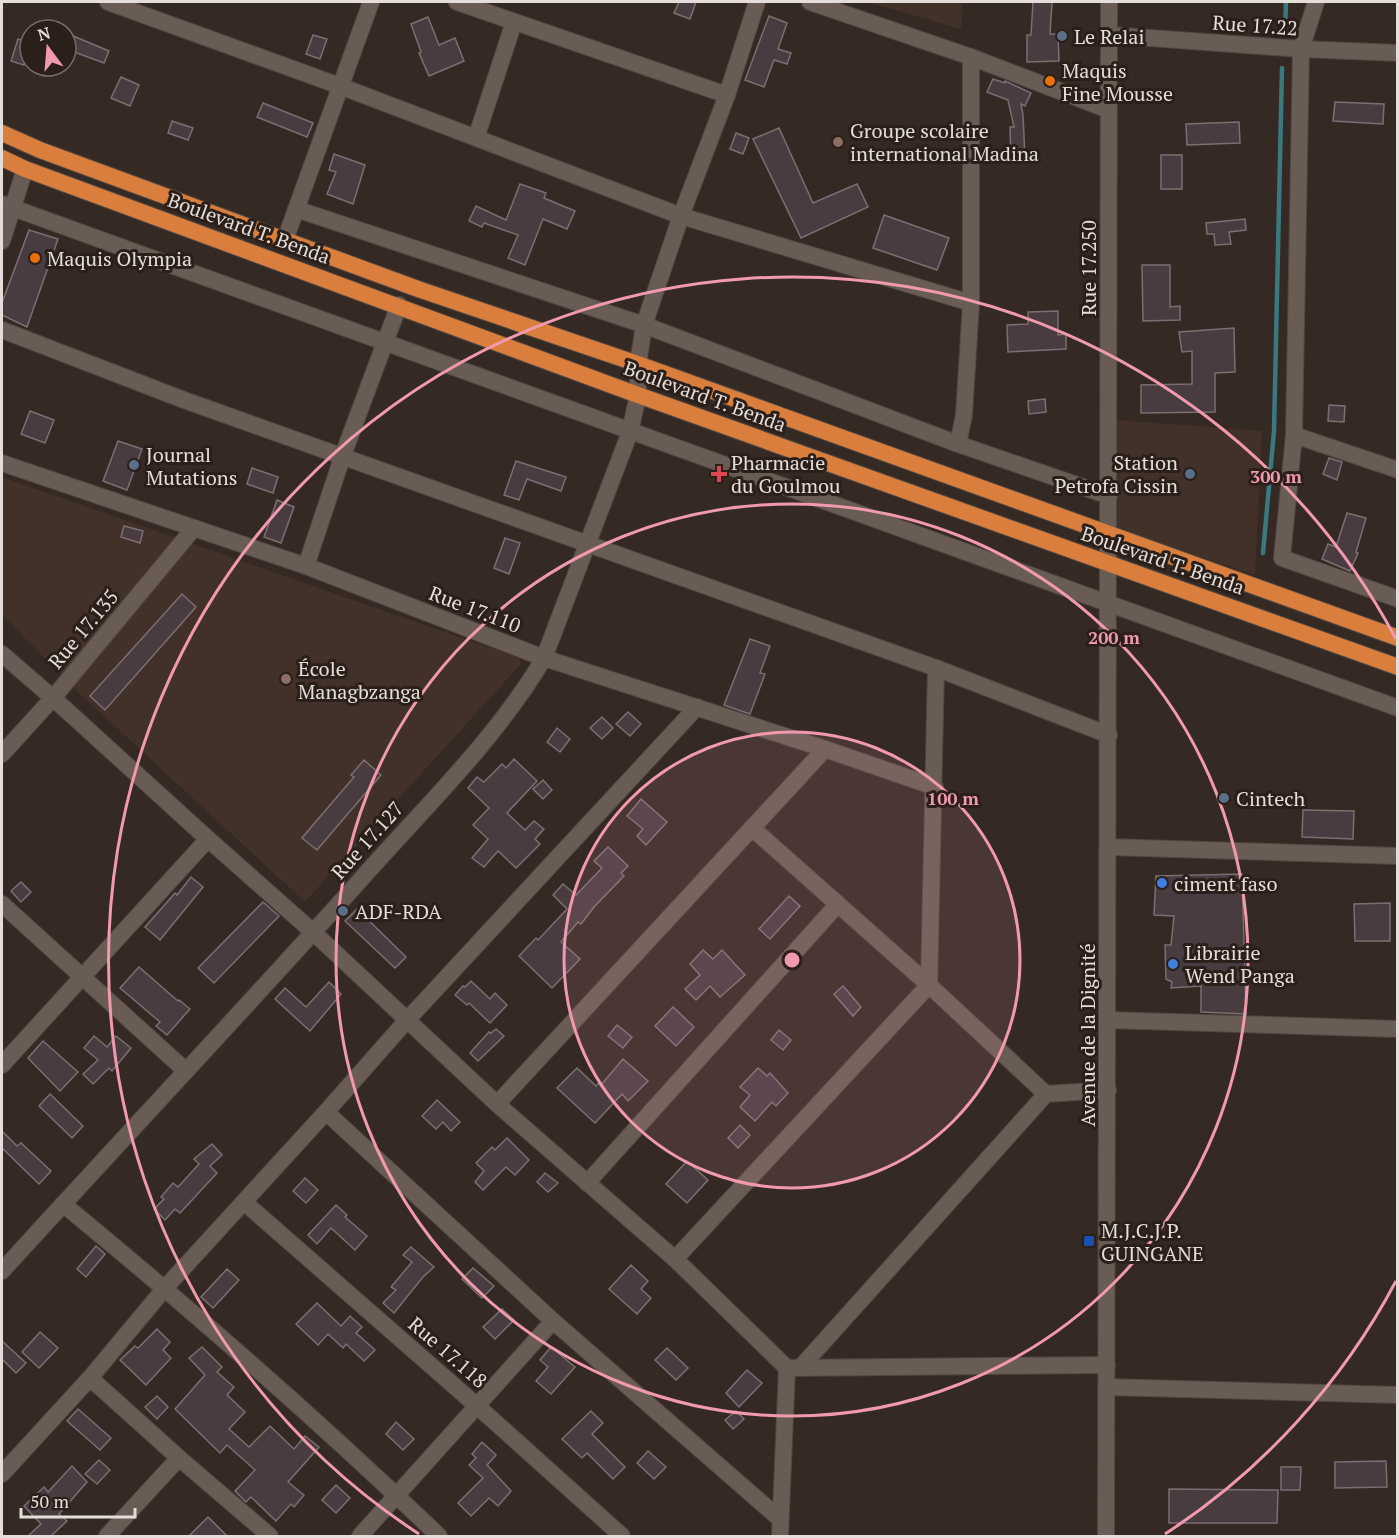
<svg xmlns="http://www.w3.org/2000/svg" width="1399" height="1538" font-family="'PT Serif',serif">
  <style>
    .built { fill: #413128 }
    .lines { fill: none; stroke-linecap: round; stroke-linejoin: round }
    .stream { stroke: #3a7980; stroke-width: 4.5 }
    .building { fill: #493c41; stroke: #7c6e73; stroke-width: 1.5 }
    .minor-casing { stroke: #504641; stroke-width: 18 }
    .tertiary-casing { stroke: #504641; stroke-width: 18 }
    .trunk-casing { stroke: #504641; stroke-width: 18 }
    .minor { stroke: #685c55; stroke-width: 16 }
    .tertiary { stroke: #685c55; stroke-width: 16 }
    .trunk { stroke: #d97e3d; stroke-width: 16 }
    .ring { fill: none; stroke: #f29aad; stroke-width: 3 }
    .service-dot { fill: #5c6f8a; stroke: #2a1f19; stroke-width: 2 }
    .food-dot { fill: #e8710a; stroke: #2a1f19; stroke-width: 2 }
    .education-dot { fill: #8d6e63; stroke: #2a1f19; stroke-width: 2 }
    .health-dot { fill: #e0444e; stroke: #2a1f19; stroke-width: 2 }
    .shop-dot { fill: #3f7fe0; stroke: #2a1f19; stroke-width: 2 }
    .transit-dot { fill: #1a4fb4; stroke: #2a1f19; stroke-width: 2 }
    .labels { text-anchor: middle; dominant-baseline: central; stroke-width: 6; stroke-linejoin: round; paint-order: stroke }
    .street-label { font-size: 20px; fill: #e5ddd9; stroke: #2a1f19 }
    .poi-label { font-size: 20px; fill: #e5ddd9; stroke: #2a1f19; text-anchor: start }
    .centre { fill: #f29aad; stroke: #2a1f19; stroke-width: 3 }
    .ring-label { font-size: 18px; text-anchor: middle; font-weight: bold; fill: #f29aad; stroke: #2a1f19; stroke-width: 6; stroke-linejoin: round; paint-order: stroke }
  </style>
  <rect width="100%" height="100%" fill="#342923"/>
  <g class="built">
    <polygon points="867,2 963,2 961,29"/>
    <polygon points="1117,420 1262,431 1255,575 1116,529"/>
    <polygon points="2,477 519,658 521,664 305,902 80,694 2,615"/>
  </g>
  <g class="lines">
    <g class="stream">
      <polyline points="1285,30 1286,2"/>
      <polyline points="1263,553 1274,431 1282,68"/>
    </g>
  </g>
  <g class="building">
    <polygon points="679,2 696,2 690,19 674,13"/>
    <polygon points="1033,2 1052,2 1050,34 1058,34 1059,61 1027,62 1027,35 1031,35"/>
    <polygon points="769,16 787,23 778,49 791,53 787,64 774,60 764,87 745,80"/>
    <polygon points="428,17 439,45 455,38 464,61 429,76 419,53 421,52 411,24"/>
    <polygon points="66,33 109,51 104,63 66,49"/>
    <polygon points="313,35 327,39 320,59 306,54"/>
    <polygon points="18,39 30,43 24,65 11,61"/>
    <polygon points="121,77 139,85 130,106 111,98"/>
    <polygon points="993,79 1005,83 1005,81 1031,93 1025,106 1021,104 1023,115 1025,158 1011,159 1010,127 1014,127 1008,100 987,92"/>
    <polygon points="1335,102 1384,104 1383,124 1333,121"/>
    <polygon points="263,103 313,123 307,137 257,117"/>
    <polygon points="172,121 193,128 188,140 168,133"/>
    <polygon points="1239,122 1240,143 1187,145 1186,124"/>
    <polygon points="779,128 813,203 857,184 868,207 801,238 753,139"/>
    <polygon points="736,133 749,138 743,154 730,149"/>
    <polygon points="334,154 365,165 353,204 327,194 336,172 329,170"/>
    <rect x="1161" y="155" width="21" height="34"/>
    <polygon points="520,184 546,193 544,198 575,211 567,229 543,219 525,265 508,258 518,235 484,223 482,227 469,221 476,206 506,220"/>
    <polygon points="884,215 949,238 937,270 873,248"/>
    <polygon points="1245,219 1246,230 1229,232 1231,244 1215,245 1214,234 1207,234 1206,223"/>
    <polygon points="29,230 58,239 27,327 2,315 2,303"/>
    <polygon points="1142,265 1170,265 1170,307 1180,306 1180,320 1143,321"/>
    <polygon points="1058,311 1058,335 1066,334 1066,349 1008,352 1007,325 1028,324 1028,312"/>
    <polygon points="1234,328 1235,372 1215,373 1215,412 1141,413 1141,385 1192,384 1192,351 1182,352 1179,332"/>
    <polygon points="1045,399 1046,412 1029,414 1028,401"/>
    <polygon points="1329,405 1345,406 1344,422 1328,421"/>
    <polygon points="30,411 54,420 45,443 21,434"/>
    <polygon points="118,441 142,449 127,490 103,481"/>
    <polygon points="1329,458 1342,462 1337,480 1323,474"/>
    <polygon points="516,461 566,477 561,491 527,479 519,500 504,495"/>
    <polygon points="252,468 278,477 273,493 247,484"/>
    <polygon points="277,500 294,507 281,543 264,537"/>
    <polygon points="1347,513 1366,518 1356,552 1358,553 1350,571 1322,559 1328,544 1336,547"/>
    <polygon points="124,526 143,531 140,543 121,537"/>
    <polygon points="505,538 520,543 509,574 494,568"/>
    <polygon points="182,594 196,607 105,710 90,696"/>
    <polygon points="750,639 770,646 760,673 765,674 750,714 724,705"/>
    <polygon points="628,712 641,724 630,736 616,724"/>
    <polygon points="602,717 613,728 602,739 590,728"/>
    <polygon points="557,728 570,739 560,752 547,742"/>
    <polygon points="514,759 537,781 507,813 525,830 534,821 544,829 535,839 540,844 516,868 498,851 484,867 472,858 488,839 473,825 489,808 468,788 477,777 484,782 502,764 506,768"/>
    <polygon points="364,760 381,775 317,850 302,838 354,777 351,775"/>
    <polygon points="543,780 552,790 543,799 533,789"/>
    <polygon points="641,799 667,822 646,845 637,836 643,829 627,816"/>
    <polygon points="1303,810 1354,811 1353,839 1302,837"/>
    <polygon points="608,847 628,866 621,873 624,876 594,907 581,924 578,922 561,942 580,959 552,988 519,956 536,938 538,940 567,909 553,895 563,884 576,895 602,868 594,861"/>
    <polygon points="1242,874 1246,1014 1201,1012 1201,986 1171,988 1172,982 1166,979 1165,945 1171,945 1174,916 1154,915 1156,876"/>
    <polygon points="191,877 203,887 160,940 145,927 175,893 177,895"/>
    <polygon points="21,882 31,892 21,902 11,891"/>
    <polygon points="789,896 800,906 770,939 759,929"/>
    <polygon points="263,902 279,916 214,983 198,968"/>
    <polygon points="1390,903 1390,941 1355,941 1354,904"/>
    <polygon points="357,909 406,957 395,968 345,921"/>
    <polygon points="703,950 713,959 722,950 745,975 720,997 710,986 696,1000 685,989 700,975 690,964"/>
    <polygon points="139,967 178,1001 179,1000 190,1009 167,1035 156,1026 160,1022 120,988"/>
    <polygon points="471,981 490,999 495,993 507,1005 490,1023 469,1003 467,1005 455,995 463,986 465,987"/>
    <polygon points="329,982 341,994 310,1031 275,999 285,988 306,1007"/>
    <polygon points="843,986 861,1007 853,1016 834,994"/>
    <polygon points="673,1007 694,1027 676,1046 655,1026"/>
    <polygon points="617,1025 632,1037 623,1048 608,1036"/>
    <polygon points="496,1029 504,1036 478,1061 470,1053 489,1032 491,1033"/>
    <polygon points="779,1030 791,1040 783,1050 771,1040"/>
    <polygon points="94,1036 107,1047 116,1036 131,1048 112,1071 109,1068 93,1084 83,1074 98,1060 84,1048"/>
    <polygon points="43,1041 78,1072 60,1091 28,1058"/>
    <polygon points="623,1059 648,1081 628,1101 622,1094 595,1123 557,1088 577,1068 596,1086 599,1083 601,1085"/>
    <polygon points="758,1068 767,1076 770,1073 788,1093 776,1106 772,1102 755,1121 740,1107 750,1095 740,1087"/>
    <polygon points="50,1094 83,1126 72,1138 39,1106"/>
    <polygon points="437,1100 460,1122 451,1131 443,1122 436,1129 422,1116"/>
    <polygon points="740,1125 750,1135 738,1148 728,1138"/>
    <polygon points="2,1131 17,1146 21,1143 51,1171 39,1184 2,1148"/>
    <polygon points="507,1138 529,1160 515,1175 506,1167 483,1190 475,1182 484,1171 476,1163 492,1147 495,1150"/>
    <polygon points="212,1144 222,1155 210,1166 217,1173 180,1213 175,1209 165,1220 154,1209 164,1199 161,1197 173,1183 178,1187 199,1164 194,1159"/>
    <polygon points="687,1161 708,1180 687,1203 666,1184"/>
    <polygon points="545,1173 558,1183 548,1192 537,1182"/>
    <polygon points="305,1178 318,1190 306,1203 293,1191"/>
    <polygon points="336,1205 347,1215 345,1217 367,1236 355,1250 331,1228 317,1244 308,1235"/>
    <polygon points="96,1246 105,1254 86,1277 77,1269"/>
    <polygon points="411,1247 434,1267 423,1277 394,1313 383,1303 396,1290 391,1287 412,1262 403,1255"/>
    <polygon points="631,1265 648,1281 641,1289 651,1298 637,1314 609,1289"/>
    <polygon points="473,1268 494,1286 482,1298 462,1279"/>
    <polygon points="227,1269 239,1280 213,1308 201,1297"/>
    <polygon points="317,1303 341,1326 350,1316 362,1327 356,1333 375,1350 364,1361 346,1344 343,1348 328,1334 318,1345 296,1324"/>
    <polygon points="502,1309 514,1320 495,1339 483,1327"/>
    <polygon points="157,1329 170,1342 163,1350 171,1358 146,1385 120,1360 135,1346 138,1348"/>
    <polygon points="40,1332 58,1348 39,1368 22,1352"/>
    <polygon points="2,1341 26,1363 16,1373 2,1359"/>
    <polygon points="202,1347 222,1367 217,1372 234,1387 227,1395 245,1412 229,1429 249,1447 270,1426 294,1449 305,1436 319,1447 288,1482 304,1495 294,1507 291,1504 276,1521 251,1497 246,1502 235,1491 255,1470 227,1445 220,1453 175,1409 205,1375 189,1358"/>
    <polygon points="551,1347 575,1367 551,1394 536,1381 548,1367 540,1360"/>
    <polygon points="667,1348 688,1368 676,1380 655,1360"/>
    <polygon points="747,1370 762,1383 739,1407 726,1393"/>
    <polygon points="157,1396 168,1407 157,1419 145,1407"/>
    <polygon points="78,1409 111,1438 100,1450 67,1421"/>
    <polygon points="591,1411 603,1423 592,1434 625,1467 613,1479 587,1453 582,1458 562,1439"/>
    <polygon points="736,1411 744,1419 733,1429 725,1420"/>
    <polygon points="396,1422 414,1439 403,1450 386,1434"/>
    <polygon points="482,1442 496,1455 487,1465 511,1491 498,1506 489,1498 471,1516 458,1503 483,1478 469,1465 476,1458 472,1454"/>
    <polygon points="648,1451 666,1467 654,1479 637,1463"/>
    <polygon points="99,1460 110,1470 97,1484 85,1474"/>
    <polygon points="1386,1461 1387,1487 1335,1488 1335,1462"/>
    <polygon points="72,1466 87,1482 59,1514 67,1521 51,1536 28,1536 41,1524 24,1506 44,1487 48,1492"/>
    <polygon points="1281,1467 1301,1467 1300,1490 1281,1490"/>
    <polygon points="336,1485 350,1498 336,1513 322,1500"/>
    <polygon points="1169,1489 1278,1490 1277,1523 1169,1523"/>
    <polygon points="208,1517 227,1536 189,1536"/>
  </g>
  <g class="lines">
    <defs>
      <g id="minor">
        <polyline points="108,2 340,86 681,216 971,303"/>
        <polyline points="457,2 727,95"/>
        <polyline points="810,2 971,57 1109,110"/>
        <polyline points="1316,2 1301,49 1294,435 1282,558 1398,599"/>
        <polyline points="1109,35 1301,49 1398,53"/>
        <polyline points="476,138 514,22"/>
        <polyline points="2,204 1398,708"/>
        <polyline points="296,209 644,325 958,444 1109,496"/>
        <polyline points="285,240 371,2"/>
        <polyline points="2,241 25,169"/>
        <polyline points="2,330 184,400 936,668 1109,735"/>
        <polyline points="638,364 644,325 681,216 727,95 757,2"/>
        <polyline points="1294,435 1398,470"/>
        <polyline points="958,444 964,415 971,303 971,57"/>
        <polyline points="2,463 306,566 544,658 825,749 935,787"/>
        <polyline points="306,566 343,455 399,305"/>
        <polyline points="2,654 53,698 208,839 313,932 497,1104 675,1259 787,1368 1107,1365"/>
        <polyline points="2,754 53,698 194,528"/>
        <polyline points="752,828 929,985 1046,1094"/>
        <polyline points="1108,847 1398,856"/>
        <polyline points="2,904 186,1071"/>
        <polyline points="1108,1020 1398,1029"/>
        <polyline points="2,1065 208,839"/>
        <polyline points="497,1104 825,749"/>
        <polyline points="326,1112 553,1321 780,1519"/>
        <polyline points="587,1183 838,904"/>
        <polyline points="244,1202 476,1405 622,1536"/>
        <path d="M63 1204C192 1310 319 1421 439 1536"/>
        <polyline points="675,1259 929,985 936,668"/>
        <polyline points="800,1368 1046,1094 1108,1090"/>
        <polyline points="90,1378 179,1458 270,1536"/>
        <polyline points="1107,1387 1398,1395"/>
        <polyline points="2,1474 90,1378 165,1288 326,1112 408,1019 697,707"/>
        <polyline points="107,1536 179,1458"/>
        <polyline points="360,1536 553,1321"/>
        <polyline points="780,1536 787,1368"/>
      </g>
      <g id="tertiary">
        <path d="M2 1271C122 1139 244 1010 363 877 425 807 496 739 544 658L630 432 638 395V364"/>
        <polyline points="1106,1536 1109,2"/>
      </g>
      <g id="trunk">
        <polyline points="2,133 40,150 418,289 638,364 1398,638"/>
        <polyline points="2,158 25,169 638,395 1398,667"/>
      </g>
    </defs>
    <use href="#minor" class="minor-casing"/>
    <use href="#tertiary" class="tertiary-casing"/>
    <use href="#trunk" class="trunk-casing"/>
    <use href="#minor" class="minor"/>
    <use href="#tertiary" class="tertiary"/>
    <use href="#trunk" class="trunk"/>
  </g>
  <circle cx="792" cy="960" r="228" fill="#f29aad" fill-opacity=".12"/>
  <g class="ring">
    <circle cx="792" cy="960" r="228"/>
    <circle cx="792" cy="960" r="456"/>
    <path d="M1396 1281A684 684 0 0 1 1165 1534M419 1534A684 684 0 1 1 1396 639"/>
  </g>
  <g class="service-dot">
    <circle cx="1062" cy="36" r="6"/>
    <circle cx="134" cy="465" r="6"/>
    <circle cx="1190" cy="474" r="6"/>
    <circle cx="1224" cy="798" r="6"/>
    <circle cx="343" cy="911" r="6"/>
  </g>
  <g class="food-dot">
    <circle cx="1050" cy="81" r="6"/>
    <circle cx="35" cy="258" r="6"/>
  </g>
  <g class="education-dot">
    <circle cx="838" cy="142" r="6"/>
    <circle cx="286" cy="679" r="6"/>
  </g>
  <path class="health-dot" d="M716 465h6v6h6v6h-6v6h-6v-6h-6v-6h6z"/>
  <g class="shop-dot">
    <circle cx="1162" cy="883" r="6"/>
    <circle cx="1173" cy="964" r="6"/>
  </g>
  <rect class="transit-dot" x="1083" y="1235" width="12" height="12" rx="3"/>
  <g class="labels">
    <g class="street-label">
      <text transform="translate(1255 25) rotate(4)">Rue 17.22</text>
      <text transform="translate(249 228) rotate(20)">Boulevard T. Benda</text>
      <text transform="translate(1088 268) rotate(-90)">Rue 17.250</text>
      <text transform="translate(705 396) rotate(20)">Boulevard T. Benda</text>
      <text transform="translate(1163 560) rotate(19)">Boulevard T. Benda</text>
      <text transform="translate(475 609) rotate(21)">Rue 17.110</text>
      <text transform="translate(83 629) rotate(-50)">Rue 17.135</text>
      <text transform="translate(367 840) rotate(-48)">Rue 17.127</text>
      <text transform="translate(1087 1035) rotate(-90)">Avenue de la Dignité</text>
      <text transform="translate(448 1352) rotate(41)">Rue 17.118</text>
    </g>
    <g class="poi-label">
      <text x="1074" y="36">Le Relai</text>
      <text x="1062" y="70">Maquis<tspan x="1062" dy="23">Fine Mousse</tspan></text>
      <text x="850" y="130">Groupe scolaire<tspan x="850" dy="23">international Madina</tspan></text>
      <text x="47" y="258">Maquis Olympia</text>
      <text x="146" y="454">Journal<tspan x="146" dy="23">Mutations</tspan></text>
      <text x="731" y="462">Pharmacie<tspan x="731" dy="23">du Goulmou</tspan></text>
      <text x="1178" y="462" text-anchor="end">Station<tspan x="1178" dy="23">Petrofa Cissin</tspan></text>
      <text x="298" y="668">École<tspan x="298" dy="23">Managbzanga</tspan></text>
      <text x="1236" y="798">Cintech</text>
      <text x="1174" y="883">ciment faso</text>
      <text x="355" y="911">ADF-RDA</text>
      <text x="1185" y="952">Librairie<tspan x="1185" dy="23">Wend Panga</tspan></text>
      <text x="1101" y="1230">M.J.C.J.P.<tspan x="1101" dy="23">GUINGANE</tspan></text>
    </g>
  </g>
  <circle cx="792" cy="960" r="9" class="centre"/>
  <g class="ring-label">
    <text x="1276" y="483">300 m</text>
    <text x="1114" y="644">200 m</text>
    <text x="953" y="805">100 m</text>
  </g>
  <rect width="1399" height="1538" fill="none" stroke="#e5ddd9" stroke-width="6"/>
  <g transform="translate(48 48) rotate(344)"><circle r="28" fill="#2a1f19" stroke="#756b66" stroke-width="1.5"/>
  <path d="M0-4.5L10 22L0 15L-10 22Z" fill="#f29aad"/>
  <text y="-9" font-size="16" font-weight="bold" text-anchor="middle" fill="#e5ddd9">N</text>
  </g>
  <path d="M21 1508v9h114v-9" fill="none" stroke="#e5ddd9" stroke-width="3"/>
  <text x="30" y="1508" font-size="18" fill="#e5ddd9" stroke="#2a1f19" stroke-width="4.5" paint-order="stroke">50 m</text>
</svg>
